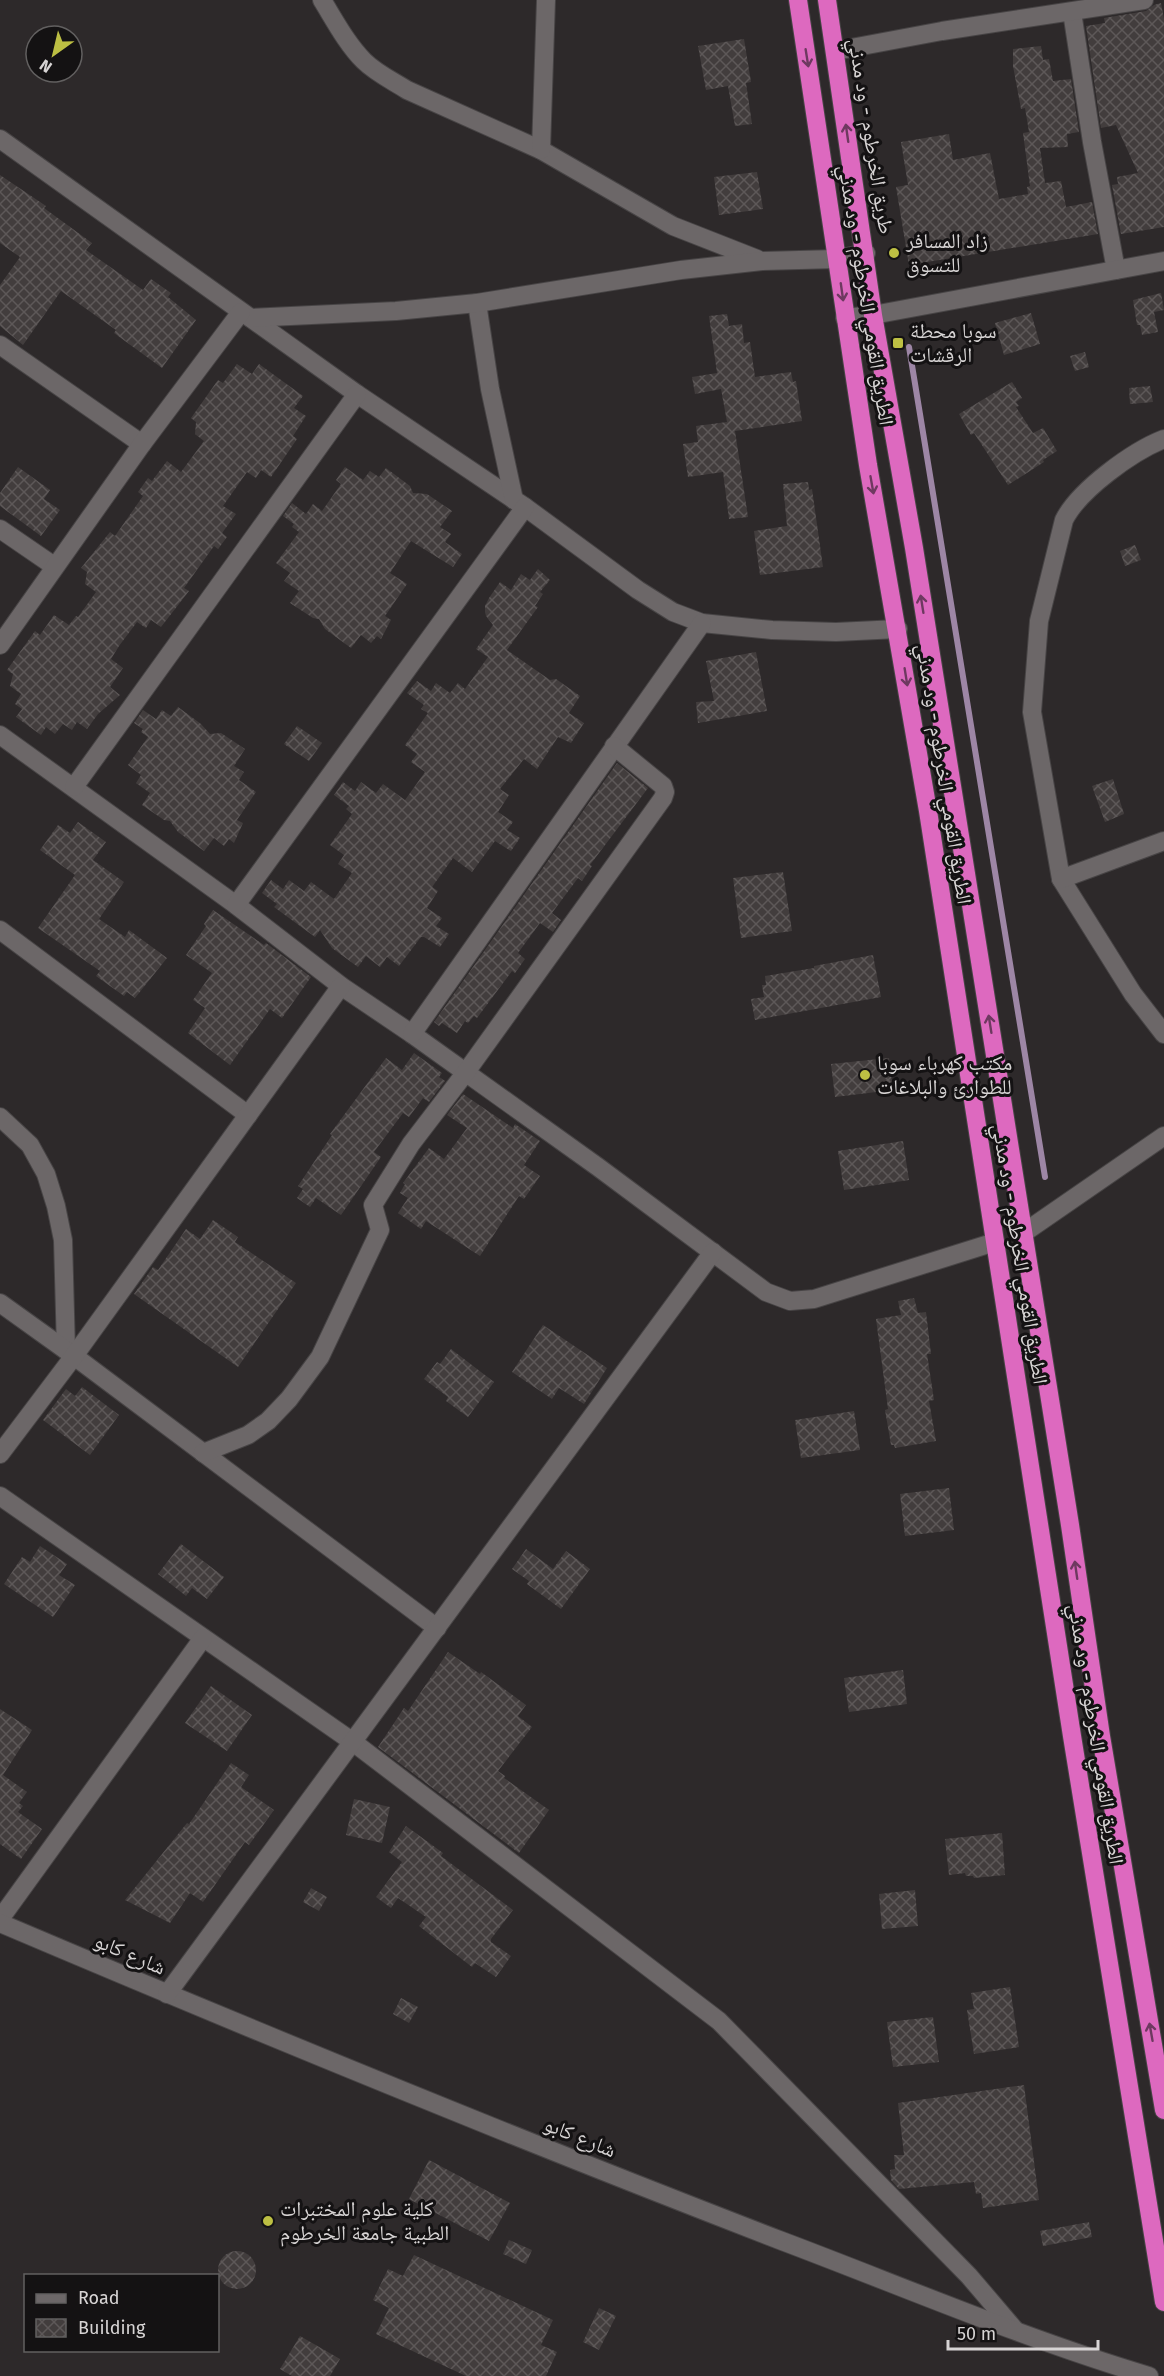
<svg xmlns="http://www.w3.org/2000/svg" width="1164" height="2376" font-family="'Fira Sans','Noto Naskh Arabic',sans-serif">
  <style>
    .lines { fill: none; stroke-linecap: round; stroke-linejoin: round }
    .stream { stroke: #9d86a5; stroke-width: 6 }
    .building { fill: url(#building-cross-hatch) }
    .minor-casing { stroke: #474445; stroke-width: 20 }
    .highway-casing { stroke: #474445; stroke-width: 20 }
    .minor { stroke: #6c6768; stroke-width: 18 }
    .highway { stroke: #dd69bf; stroke-width: 18 }
    .oneway { stroke: #6e3960 }
    .poi-dot { fill: #bdbf43; stroke: #141213; stroke-width: 2 }
    .labels { text-anchor: middle; dominant-baseline: central; stroke-width: 6; stroke-linejoin: round; paint-order: stroke }
    .street-label { font-size: 21px; fill: #d7d4d4; stroke: #141213 }
    .poi-label { font-size: 21px; fill: #d7d4d4; stroke: #141213; text-anchor: start }
  </style>
  <defs>
    <pattern id="building-cross-hatch" width="8" height="8" patternUnits="userSpaceOnUse" patternTransform="scale(1.5)"><rect width="8" height="8" fill="#423d3d"/><path d="M0 0l8 8M0 8l8-8" fill="none" stroke="#5d5858"/></pattern>
  </defs>
  <rect width="100%" height="100%" fill="#2d292a"/>
  <g class="lines">
    <polyline class="stream" points="909,347 1045,1177"/>
  </g>
  <g class="building">
    <polygon points="1161,3 1164,19 1164,227 1121,234 1112,185 1118,184 1117,177 1138,173 1116,125 1101,128 1086,26 1105,23 1104,18 1146,11 1154,5"/>
    <polygon points="744,39 751,82 746,83 752,124 735,126 728,86 706,90 698,46"/>
    <polygon points="1041,46 1043,60 1049,59 1053,81 1071,79 1079,132 1067,134 1068,147 1040,148 1045,183 1061,181 1066,207 1092,202 1098,234 909,265 896,187 908,185 901,142 949,134 953,160 990,153 999,199 1028,194 1027,187 1030,186 1023,133 1029,132 1025,108 1021,109 1013,66 1013,49"/>
    <polygon points="757,172 763,209 719,215 714,177"/>
    <polygon points="0,175 46,206 44,208 92,243 86,250 143,290 151,279 171,293 168,297 196,320 162,368 114,333 116,330 61,291 23,345 0,326 0,285 20,257 0,243"/>
    <polygon points="1161,293 1164,310 1154,312 1158,332 1142,335 1140,325 1137,325 1133,300"/>
    <polygon points="1031,313 1040,344 1004,355 995,323"/>
    <polygon points="727,314 729,326 742,324 744,343 750,342 755,377 791,372 793,382 796,381 802,421 735,431 748,517 729,519 723,472 688,477 683,444 698,442 696,426 727,422 721,389 695,394 692,377 717,373 709,316"/>
    <polygon points="1085,352 1089,367 1075,371 1070,356"/>
    <polygon points="237,364 252,374 259,364 303,396 294,408 306,416 293,436 297,439 271,477 261,470 256,478 247,472 223,506 236,514 222,533 227,537 218,549 214,546 184,588 189,591 161,627 151,620 146,628 137,622 119,646 111,659 123,668 110,687 120,695 98,714 87,729 77,722 72,730 63,724 55,734 46,727 41,735 16,717 22,709 15,704 21,694 10,686 13,674 7,670 35,631 40,635 54,615 69,625 76,616 78,617 96,592 85,584 87,572 81,568 110,532 115,536 143,496 138,492 148,478 152,481 167,461 181,472 204,441 195,434 196,422 191,418 218,380 223,383"/>
    <polygon points="1012,382 1022,398 1016,402 1019,406 1016,407 1033,433 1043,428 1057,451 1043,460 1044,462 1008,485 974,433 971,435 959,414"/>
    <polygon points="1150,386 1153,402 1130,404 1129,388"/>
    <polygon points="18,467 50,490 44,499 60,510 41,536 0,506 0,493"/>
    <polygon points="345,467 363,480 370,471 379,477 386,468 410,486 413,493 427,494 452,511 440,527 451,534 445,542 462,554 453,567 411,541 390,573 407,584 385,616 391,620 381,639 377,636 371,643 361,635 351,648 325,629 319,619 313,618 290,603 299,591 284,581 290,573 276,563 299,532 292,527 294,524 283,516 292,503 306,514 313,504 322,511 341,484 336,480"/>
    <polygon points="808,482 809,490 812,489 823,567 760,575 754,531 787,526 783,484"/>
    <polygon points="1135,545 1141,560 1125,566 1120,551"/>
    <polygon points="538,569 550,580 540,592 543,594 535,606 538,607 507,650 550,680 556,679 580,696 569,713 584,723 571,743 558,737 537,769 524,759 500,789 509,795 498,812 513,822 507,830 520,838 511,851 495,841 472,872 453,858 432,887 438,891 427,908 442,918 436,926 449,934 440,947 424,937 421,937 399,966 387,957 380,967 366,956 358,967 332,948 320,930 315,937 274,907 277,904 262,893 271,880 283,889 289,880 304,891 311,882 334,899 352,873 338,864 344,855 330,845 352,814 346,809 349,806 334,795 343,782 355,791 361,782 376,793 383,784 405,800 425,772 411,762 417,754 405,745 428,713 421,709 424,705 407,693 417,681 431,691 436,683 450,693 458,683 465,689 488,657 476,649 493,625 486,616 485,612 485,606 489,598 500,582 511,590 521,574 530,580"/>
    <polygon points="756,652 767,711 698,723 696,702 714,701 706,661"/>
    <polygon points="178,707 201,724 210,734 221,733 245,749 234,766 244,772 239,780 256,792 237,820 243,823 234,843 229,839 224,846 214,838 204,851 178,832 170,821 164,820 142,805 150,793 136,783 141,775 128,765 148,737 141,732 143,729 134,723 143,710 156,719 162,710 171,716"/>
    <polygon points="297,726 322,743 309,761 284,744"/>
    <polygon points="617,763 648,788 590,865 592,866 582,881 578,878 552,913 561,920 553,932 540,923 518,953 525,959 515,973 512,971 477,1018 474,1016 468,1023 465,1021 457,1033 442,1023 439,1026 434,1022"/>
    <polygon points="1113,779 1124,814 1105,822 1092,786"/>
    <polygon points="78,822 106,842 93,860 124,882 99,919 125,937 129,930 167,958 135,998 127,992 124,996 96,976 100,971 38,928 75,875 40,850 58,825 70,833"/>
    <polygon points="783,872 792,931 741,938 733,878"/>
    <polygon points="213,910 264,945 266,943 311,977 282,1018 270,1009 230,1065 188,1033 205,1008 193,1000 212,973 186,955 206,926 204,924"/>
    <polygon points="873,955 881,997 755,1020 751,999 764,997 762,985 766,985 765,976 814,968 814,966"/>
    <polygon points="414,1053 442,1073 439,1077 445,1081 429,1102 423,1098 409,1117 403,1113 374,1152 381,1157 341,1215 316,1198 310,1207 297,1198 303,1189 298,1186 332,1135 330,1134 386,1058 402,1070"/>
    <polygon points="889,1058 893,1090 835,1097 831,1064"/>
    <polygon points="463,1094 513,1128 515,1124 540,1141 524,1165 540,1176 524,1199 519,1196 480,1256 426,1221 421,1229 398,1213 408,1198 400,1193 405,1184 403,1183 429,1148 444,1159 467,1128 447,1115"/>
    <polygon points="903,1141 909,1180 844,1190 838,1151"/>
    <polygon points="213,1220 238,1237 235,1242 296,1283 238,1367 134,1294 153,1267 158,1270 186,1229 200,1239"/>
    <polygon points="914,1298 918,1313 926,1312 931,1354 927,1354 934,1400 929,1401 936,1441 895,1448 894,1445 891,1445 885,1410 888,1409 876,1319 901,1315 898,1301"/>
    <polygon points="543,1325 607,1368 584,1404 559,1388 552,1399 512,1372"/>
    <polygon points="451,1349 494,1382 468,1417 446,1401 448,1397 424,1379 437,1362 440,1364"/>
    <polygon points="82,1387 119,1415 90,1455 43,1420 66,1389 75,1396"/>
    <polygon points="854,1411 860,1450 801,1458 795,1420"/>
    <polygon points="949,1488 954,1530 905,1536 900,1494"/>
    <polygon points="181,1544 224,1577 207,1599 192,1588 186,1596 158,1574"/>
    <polygon points="40,1546 67,1564 59,1575 75,1585 53,1617 4,1584 22,1557 30,1562"/>
    <polygon points="526,1549 553,1569 566,1551 590,1569 561,1609 527,1584 529,1581 512,1569"/>
    <polygon points="448,1652 480,1674 481,1672 526,1705 518,1716 532,1727 498,1771 505,1776 504,1778 549,1810 519,1853 378,1747 404,1708 408,1711"/>
    <polygon points="903,1670 907,1704 849,1712 844,1678"/>
    <polygon points="211,1686 252,1715 227,1751 185,1723"/>
    <polygon points="0,1709 32,1730 3,1775 27,1792 19,1803 23,1806 18,1812 42,1829 21,1859 0,1844"/>
    <polygon points="231,1763 249,1775 241,1787 274,1810 249,1845 245,1842 203,1902 190,1893 170,1923 125,1900 187,1823 189,1824"/>
    <polygon points="354,1799 390,1807 382,1843 346,1835"/>
    <polygon points="406,1826 443,1853 441,1856 513,1910 491,1939 491,1942 511,1956 496,1977 475,1963 472,1967 419,1926 426,1917 398,1898 391,1908 376,1897 402,1862 389,1852"/>
    <polygon points="1002,1833 1005,1875 974,1878 973,1876 966,1876 965,1873 949,1875 945,1839"/>
    <polygon points="311,1888 327,1897 319,1911 303,1902"/>
    <polygon points="915,1890 918,1926 882,1929 879,1894"/>
    <polygon points="1010,1987 1019,2047 974,2054 967,2010 974,2009 971,1993"/>
    <polygon points="401,1998 418,2007 409,2023 393,2014"/>
    <polygon points="933,2017 939,2062 893,2067 887,2022"/>
    <polygon points="1024,2085 1039,2200 983,2208 981,2193 976,2194 974,2182 899,2189 891,2180 890,2170 895,2169 894,2155 904,2155 898,2103"/>
    <polygon points="429,2160 510,2203 489,2241 409,2199"/>
    <polygon points="1089,2222 1092,2237 1043,2246 1040,2231"/>
    <polygon points="509,2240 532,2250 526,2264 503,2254"/>
    <circle cx="237" cy="2270" r="19"/>
    <polygon points="414,2255 553,2320 541,2345 557,2352 546,2376 466,2376 376,2334 389,2308 373,2300 388,2269 403,2276"/>
    <polygon points="599,2308 616,2316 599,2350 583,2342"/>
    <polygon points="300,2336 340,2359 330,2376 292,2376 280,2369"/>
  </g>
  <g class="lines">
    <defs>
      <g id="minor">
        <path d="M322 0C335 21 347 44 364 61 376 73 393 81 407 90L541 150 673 226 757 259"/>
        <polyline points="1072,12 1092,142 1116,270"/>
        <polyline points="835,51 942,31 1144,0"/>
        <polyline points="0,139 357,394 525,507 638,590 673,612 702,623 772,630 836,632 898,629"/>
        <polyline points="541,150 546,0"/>
        <polyline points="477,303 490,389 514,500"/>
        <polyline points="251,318 396,311 477,303 681,270 762,261 837,259 866,253"/>
        <polyline points="845,318 873,315 1164,261"/>
        <polyline points="0,345 142,444"/>
        <path d="M1164 439C1133 451 1079 490 1064 520L1039 621 1032 712 1061 879 1133 994 1164 1034"/>
        <polyline points="0,529 54,566"/>
        <polyline points="0,645 142,444 241,312"/>
        <polyline points="0,735 236,905 341,986 412,1034 598,1167 766,1292 790,1301 814,1299 995,1242"/>
        <polyline points="74,787 357,394"/>
        <polyline points="1061,879 1164,841"/>
        <polyline points="236,905 525,507"/>
        <polyline points="0,930 248,1115"/>
        <polyline points="412,1034 702,623"/>
        <polyline points="0,1117 30,1145 46,1174 56,1206 63,1240 66,1350"/>
        <polyline points="1022,1234 1164,1136"/>
        <polyline points="0,1303 74,1356 437,1628"/>
        <polyline points="203,1453 248,1435 268,1421 289,1399 320,1357 380,1230 373,1205 411,1144 466,1072 663,798 665,792 663,786 614,746"/>
        <polyline points="0,1454 74,1356 341,986"/>
        <polyline points="0,1496 353,1742 719,2021 969,2276 1015,2330"/>
        <polyline points="0,1919 203,1638"/>
        <path d="M0 1923C259 2033 520 2140 782 2241 904 2287 1025 2339 1149 2376"/>
        <polyline points="167,1994 713,1252"/>
      </g>
      <g id="highway">
        <polyline points="798,0 868,465 928,811 1072,1736 1164,2302"/>
        <polyline points="827,0 873,315 914,548 1070,1525 1101,1736 1164,2110"/>
      </g>
    </defs>
    <use href="#minor" class="minor-casing"/>
    <use href="#highway" class="highway-casing"/>
    <use href="#minor" class="minor"/>
    <use href="#highway" class="highway"/>
  </g>
  <defs><path id="oneway-shaft" d="M-6 0H5M1.5-3L5.5 0L1.5 3" fill="none" stroke-width="1.6" stroke-linecap="round" stroke-linejoin="round" transform="scale(1.5)"/></defs>
  <g class="oneway">
    <use href="#oneway-shaft" transform="translate(807 58) rotate(81)"/>
    <use href="#oneway-shaft" transform="translate(847 133) rotate(-98)"/>
    <use href="#oneway-shaft" transform="translate(842 292) rotate(82)"/>
    <use href="#oneway-shaft" transform="translate(872 485) rotate(80)"/>
    <use href="#oneway-shaft" transform="translate(922 604) rotate(-99)"/>
    <use href="#oneway-shaft" transform="translate(906 677) rotate(81)"/>
    <use href="#oneway-shaft" transform="translate(990 1024) rotate(-99)"/>
    <use href="#oneway-shaft" transform="translate(1076 1570) rotate(-98)"/>
    <use href="#oneway-shaft" transform="translate(1151 2032) rotate(-100)"/>
  </g>
  <g class="poi-dot">
    <circle cx="894" cy="253" r="6"/>
    <rect x="892" y="337" width="12" height="12" rx="3"/>
    <circle cx="865" cy="1075" r="6"/>
    <circle cx="268" cy="2221" r="6"/>
  </g>
  <g class="labels">
    <g class="street-label">
      <text transform="translate(871 136) rotate(81)">طريق الخرطوم - ود مدني</text>
      <text transform="translate(866 295) rotate(81)">الطريق القومي الخرطوم - ود مدني</text>
      <text transform="translate(944 774) rotate(81)">الطريق القومي الخرطوم - ود مدني</text>
      <text transform="translate(1020 1254) rotate(81)">الطريق القومي الخرطوم - ود مدني</text>
      <text transform="translate(1096 1734) rotate(81)">الطريق القومي الخرطوم - ود مدني</text>
      <text transform="translate(130 1954) rotate(23)">شارع كابو</text>
      <text transform="translate(580 2137) rotate(22)">شارع كابو</text>
    </g>
    <g class="poi-label">
      <text x="906" y="241">زاد المسافر<tspan x="906" dy="24">للتسوق</tspan></text>
      <text x="910" y="331">سوبا محطة<tspan x="910" dy="24">الرقشات</tspan></text>
      <text x="877" y="1063">مكتب كهرباء سوبا<tspan x="877" dy="24">للطوارئ والبلاغات</tspan></text>
      <text x="280" y="2209">كلية علوم المختبرات<tspan x="280" dy="24">الطبية جامعة الخرطوم</tspan></text>
    </g>
  </g>
  <rect x="24" y="2274" width="195" height="78" fill="#141213" stroke="#626060" stroke-width="1.5"/>
  <rect x="36" y="2294" width="30" height="9" fill="#6c6768" stroke="#626060" stroke-width="1.5"/>
  <text x="78" y="2304" font-size="18" fill="#d7d4d4">Road</text>
  <rect x="36" y="2319" width="30" height="18" fill="url(#building-cross-hatch)" stroke="#626060" stroke-width="1.5"/>
  <text x="78" y="2334" font-size="18" fill="#d7d4d4">Building</text>
  <g transform="translate(54 54) rotate(214)"><circle r="28" fill="#141213" stroke="#626060" stroke-width="1.5"/>
  <path d="M0-4.5L10 22L0 15L-10 22Z" fill="#bdbf43"/>
  <text y="-9" font-size="16" font-weight="bold" text-anchor="middle" fill="#d7d4d4">N</text>
  </g>
  <path d="M948 2340v9h150v-9" fill="none" stroke="#d7d4d4" stroke-width="3"/>
  <text x="957" y="2340" font-size="18" fill="#d7d4d4" stroke="#141213" stroke-width="4.5" paint-order="stroke">50 m</text>
</svg>
